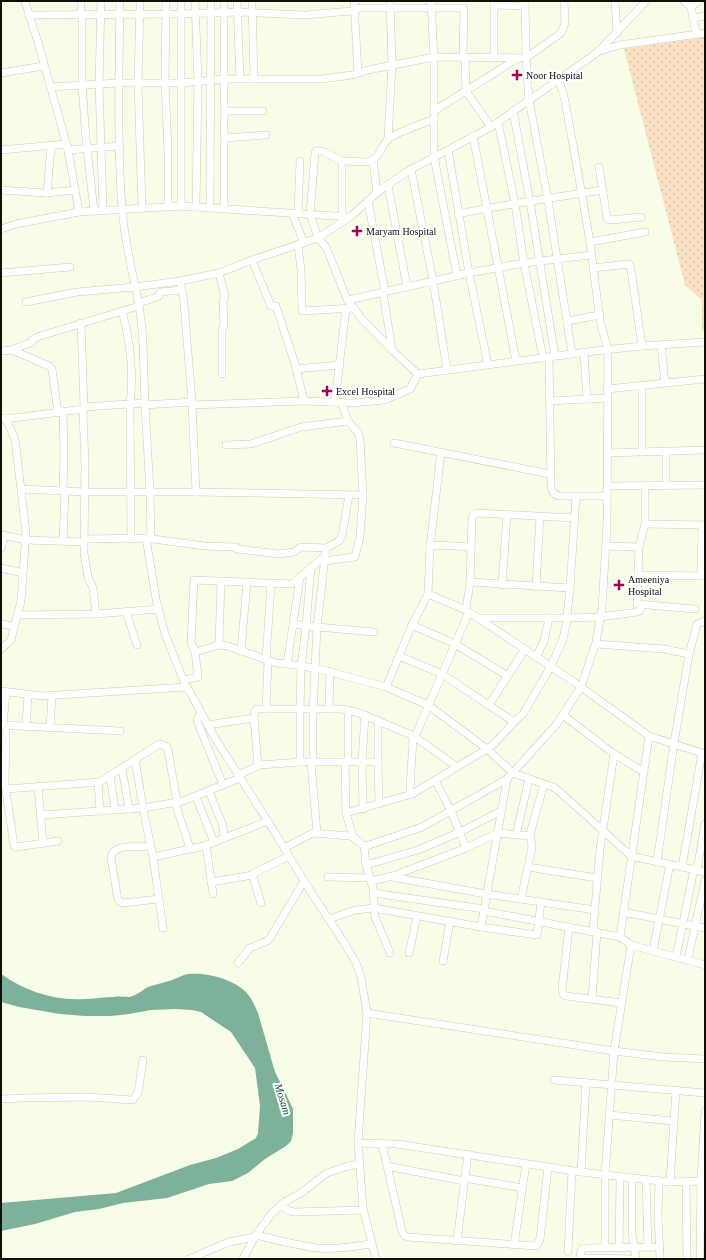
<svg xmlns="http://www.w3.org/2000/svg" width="706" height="1260" font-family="Georgia,serif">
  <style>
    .grass { fill: url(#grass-dots) }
    .water { fill: #7db19a }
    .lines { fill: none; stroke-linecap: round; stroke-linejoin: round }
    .minor-casing { stroke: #c7ccb6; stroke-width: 8 }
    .minor { stroke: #fff; stroke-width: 7 }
    .poi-dot { fill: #9d044e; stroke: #fff; stroke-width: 1.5 }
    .labels { text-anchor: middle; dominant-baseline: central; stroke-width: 4; stroke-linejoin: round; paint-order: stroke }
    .poi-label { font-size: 10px; fill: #0e1008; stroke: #fff; text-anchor: start }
    .water-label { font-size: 11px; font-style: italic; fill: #0b513a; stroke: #fff }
  </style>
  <defs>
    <pattern id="grass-dots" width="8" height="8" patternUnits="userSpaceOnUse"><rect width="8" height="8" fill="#fae1c3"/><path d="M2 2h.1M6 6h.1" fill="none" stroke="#d5c0a6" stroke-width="1.8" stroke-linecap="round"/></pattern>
  </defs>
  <rect width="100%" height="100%" fill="#f7fde6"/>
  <polygon class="grass" points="705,37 705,331 702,331 702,300 685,285 624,49"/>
  <path class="water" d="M1 974C25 991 54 1001 84 999 94 999 104 997 114 997 119 996 124 997 129 997 137 996 144 988 151 986 157 984 163 983 169 981 176 979 181 975 189 974 206 972 233 979 246 992 251 997 255 1006 258 1013L275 1072 286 1094 293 1109V1133L291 1141 286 1146 265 1159 248 1173 232 1181 209 1184 167 1198 123 1203 99 1209 75 1212 35 1224 1 1231V1203L116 1193 190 1165 216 1158 238 1149 256 1138 258 1133 260 1106 255 1068 231 1032 201 1012 192 1010 176 1009 151 1010 129 1014 111 1016H85L60 1014 19 1007 1 1002Z"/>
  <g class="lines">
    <defs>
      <g id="minor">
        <polyline points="25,1 40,49 68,150 79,212"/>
        <polyline points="81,1 81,11 82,14 82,85 86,139 94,211"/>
        <polyline points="101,1 99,84 103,210"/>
        <path d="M120 1C119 70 117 140 122 209 124 235 130 261 135 287L180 281 219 273 252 260 318 238 326 247 347 299 361 318 395 353 418 374 595 351 642 346 705 342"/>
        <polyline points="140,1 138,83 142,208"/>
        <polyline points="166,1 165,83 168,151 168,207"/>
        <polyline points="195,1 198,81 196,207"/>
        <polyline points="237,1 240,79"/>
        <polyline points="252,1 254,79"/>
        <polyline points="354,1 358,73"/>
        <polyline points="431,1 434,57 434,157 457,276"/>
        <polyline points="494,1 494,57"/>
        <polyline points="525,1 526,58 529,100 548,200 572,354"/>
        <polyline points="615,1 617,33"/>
        <polyline points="684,1 691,7"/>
        <polyline points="494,5 525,6"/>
        <polyline points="29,15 181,14 240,12 305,15 351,11 360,8 464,8 463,57"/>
        <polyline points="693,18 705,16"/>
        <polyline points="696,34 691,7 699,1"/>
        <polyline points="599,51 620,45 705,33"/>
        <polyline points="465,57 466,91 491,127"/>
        <polyline points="1,73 44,66"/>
        <polyline points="50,87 119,83 181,83 225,79 321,79 352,75 368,70 434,57 526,58 561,33 565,23 564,1"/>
        <polyline points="224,111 263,111"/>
        <polyline points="434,111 518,58"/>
        <polyline points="513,111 530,202 555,356"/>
        <path d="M434 119C425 123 393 134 388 139 381 147 379 159 368 162L342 161 322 151H316L315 153 310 214 318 238 350 217 379 191 408 171 491 127 598 52 646 1"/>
        <polyline points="498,122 515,204 524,263 543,358"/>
        <path d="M473 136C488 211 501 286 516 361"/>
        <polyline points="224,138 266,135"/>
        <polyline points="388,140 392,65 390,1"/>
        <polyline points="1,150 66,144"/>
        <polyline points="68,150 120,146"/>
        <polyline points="448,150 469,273 488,365"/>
        <polyline points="373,160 377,193"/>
        <polyline points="599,167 607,218 611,220 641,217"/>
        <polyline points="411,169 433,281 447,370"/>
        <polyline points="388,185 407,287"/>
        <polyline points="1,190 46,193 75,190"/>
        <polyline points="47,193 51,146"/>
        <polyline points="368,201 385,292"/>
        <polyline points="181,206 181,1"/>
        <polyline points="210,208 211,1"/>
        <polyline points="224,208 224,1"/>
        <polyline points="292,213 304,243"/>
        <polyline points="298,213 300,161"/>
        <path d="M458 214C506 204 554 198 602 190"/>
        <polyline points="342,217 342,161"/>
        <polyline points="1,229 16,224 79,212 181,206 350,217"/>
        <polyline points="590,242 645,232"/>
        <polyline points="298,244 301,270 302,311 354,308"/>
        <polyline points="252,260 271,306 276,306 295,364 304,401"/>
        <polyline points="593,268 629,264 631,270 642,346"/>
        <polyline points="1,273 70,267"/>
        <polyline points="219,273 225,297 223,301 224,326 222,329 222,374"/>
        <polyline points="180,281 184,303 192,402"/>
        <polyline points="383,292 392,350"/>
        <polyline points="348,300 469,273 524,263 591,255"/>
        <path d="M26 302 77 292 135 287C145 324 143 364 145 403"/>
        <polyline points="139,303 159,296 161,292 182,290"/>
        <path d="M122 311C131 343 134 371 130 404L131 539"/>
        <polyline points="567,321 600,315"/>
        <polyline points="661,345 665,383"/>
        <polyline points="12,350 49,366 52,369 58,413"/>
        <polyline points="1,351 12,350 32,342 32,340 37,337 139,306"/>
        <polyline points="584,353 587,399"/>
        <path d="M549 357 551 486C552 492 553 494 559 496H607"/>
        <polyline points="296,369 340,365"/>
        <polyline points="607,389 705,379"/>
        <polyline points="549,401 607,398"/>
        <polyline points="335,402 346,308"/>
        <polyline points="342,402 347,420 358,433 360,439 363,495"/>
        <polyline points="145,405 150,492 151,539"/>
        <polyline points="84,407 145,403 145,405 192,402 192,405 304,401 352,403 384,400 410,389 418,374"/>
        <polyline points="63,412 64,455 63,491"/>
        <polyline points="1,418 6,419 15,439 26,533 21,601 11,640 1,649"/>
        <polyline points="6,419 84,409"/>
        <polyline points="394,443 550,474"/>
        <polyline points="226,445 251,444 301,427 348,421"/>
        <polyline points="666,451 666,486"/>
        <polyline points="642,452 642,385"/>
        <polyline points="607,453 705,450"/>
        <polyline points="607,486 705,485"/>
        <polyline points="21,489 85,492 196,492 192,405"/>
        <polyline points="196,492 363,495 360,537 355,557 324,561"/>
        <polyline points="645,524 705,525"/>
        <polyline points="1,535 26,540 84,542"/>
        <polyline points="146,538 204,546 236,547 237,549 279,554 294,552 301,547 326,548 317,627 374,632"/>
        <polyline points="85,539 146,538 156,599 165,634 185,684"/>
        <polyline points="63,541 65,491"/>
        <polyline points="606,546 639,547 637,604 695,609"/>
        <polyline points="430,547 441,452"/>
        <polyline points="639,547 645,524 645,486"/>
        <polyline points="1,548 4,535"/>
        <polyline points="326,548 339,541 342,536 349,495"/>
        <polyline points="311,567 306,626 301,666 315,668 313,716 313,762"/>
        <polyline points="1,568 23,573"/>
        <polyline points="638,575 705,576"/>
        <polyline points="701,576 702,525"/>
        <polyline points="470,582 570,588"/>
        <polyline points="502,585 507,515"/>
        <polyline points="536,587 540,516"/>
        <polyline points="428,594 430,547 436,545 471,547"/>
        <polyline points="466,610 470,582 472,518 473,515 477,513 574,518"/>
        <polyline points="126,612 137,645"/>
        <polyline points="469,612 417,732 413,738 410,790 412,794 487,749 428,705 386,687 412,625 428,594 466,610 574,682 649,736 705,754"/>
        <polyline points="96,614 159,609"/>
        <polyline points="17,615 96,614 93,588 88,577 84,553 85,463 83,413 84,407 81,323"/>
        <polyline points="478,618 567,618 600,617 637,612 640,611 641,604"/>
        <polyline points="1,624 15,626"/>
        <polyline points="293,624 300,577"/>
        <polyline points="412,625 455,644 508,676"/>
        <polyline points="596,644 664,649 689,654 674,743 657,862"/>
        <polyline points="219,645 221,581"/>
        <polyline points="241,651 247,582"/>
        <polyline points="195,652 219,645 228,646 276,663 287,664"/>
        <polyline points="689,654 697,624 705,621"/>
        <polyline points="399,656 442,674 514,722 494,744 487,749 513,773 553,787 560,792 631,856 705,872"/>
        <polyline points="536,657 544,641 549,618"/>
        <polyline points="266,660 271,583"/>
        <polyline points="184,680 198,677 195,651 191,643 194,580 292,584 325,556"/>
        <polyline points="1,691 42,696 187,687 215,738 274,831 307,886 345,944 356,963 361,977 367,1013 358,1142 363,1208 376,1259"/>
        <polyline points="489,705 525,649"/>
        <polyline points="266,709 268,661"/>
        <polyline points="329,709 330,671"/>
        <polyline points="348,710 348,762"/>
        <polyline points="201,713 197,719 198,723 223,785"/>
        <polyline points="563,715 614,754 644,772"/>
        <polyline points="378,720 378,762 300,762 300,714 301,666 287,664 293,624 317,627 315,668 386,687"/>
        <polyline points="514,722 523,714 551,666 563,639 566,625 570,588 576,496"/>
        <polyline points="1,725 120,731"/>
        <polyline points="3,725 6,692"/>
        <polyline points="207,725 254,718"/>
        <polyline points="6,726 5,784 14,846 16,847 58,841"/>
        <polyline points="26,727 28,694"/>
        <polyline points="50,728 52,695"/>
        <polyline points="649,736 620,937 631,945 705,965"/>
        <polyline points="135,759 143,808 153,857 163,928"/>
        <polyline points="311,762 317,833"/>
        <polyline points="345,762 346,813"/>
        <polyline points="378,762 379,804"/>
        <polyline points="258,766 254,718 255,711 257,709 342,709 359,713 414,736 457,767"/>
        <polyline points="122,768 129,809"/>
        <polyline points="238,775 260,765 300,762"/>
        <polyline points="110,776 115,810"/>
        <polyline points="435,780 451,811 466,848"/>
        <polyline points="98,782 100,811"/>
        <polyline points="38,787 43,843"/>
        <polyline points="6,789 100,782 156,746 160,744 167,747 168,750 177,802"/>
        <polyline points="209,791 223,826 224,838"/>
        <polyline points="196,797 214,842"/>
        <polyline points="175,803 190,848"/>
        <polyline points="363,809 362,762 365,715"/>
        <polyline points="41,815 143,808 183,801 240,778"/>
        <polyline points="516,835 529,779"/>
        <polyline points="353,837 346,813 412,794"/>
        <polyline points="206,845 213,894"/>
        <polyline points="364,846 366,865 373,888 375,917 390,953"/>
        <path d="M151 847C140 847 112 843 111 858L118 900 122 903 159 899"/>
        <polyline points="284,848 313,833 350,836 353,837 364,846 369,845 422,827 507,779 556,725 581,687 596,642 602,608 607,525 608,350 600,321 590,242 576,161 565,101 559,79"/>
        <polyline points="153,857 204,846 268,821"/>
        <polyline points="366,865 418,850 460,832 501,811"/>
        <polyline points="528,867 597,878"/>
        <polyline points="682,867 702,753"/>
        <polyline points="697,870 705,824"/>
        <polyline points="328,877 370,878"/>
        <polyline points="392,877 486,894 595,910"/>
        <polyline points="371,881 393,876 466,848 498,833 530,836"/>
        <polyline points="211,882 253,875"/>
        <polyline points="373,893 484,909"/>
        <polyline points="521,899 532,848 530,834 544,784"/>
        <polyline points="261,903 253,877 254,873 289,856"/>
        <polyline points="484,911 620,937"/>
        <polyline points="623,912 705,928"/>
        <polyline points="329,919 355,910 374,908 481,927 537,935 541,902"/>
        <polyline points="481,927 507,779"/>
        <polyline points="569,927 562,989 563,994 566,996 621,1003"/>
        <polyline points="593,931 600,849 614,754"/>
        <polyline points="653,951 670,864"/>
        <polyline points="409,953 417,916"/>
        <polyline points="676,957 694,869"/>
        <polyline points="688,960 695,926 705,881"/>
        <polyline points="443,961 450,921"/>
        <polyline points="238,963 250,948 267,941 270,938 304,881"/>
        <polyline points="592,999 597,932"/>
        <polyline points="367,1013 614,1051 663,1057 705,1059"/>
        <polyline points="554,1080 705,1093"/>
        <polyline points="1,1099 23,1098 86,1097 133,1100 138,1093 143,1060"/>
        <polyline points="609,1115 674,1121"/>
        <polyline points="358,1143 397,1144 581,1172 632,1178 670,1182 705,1181"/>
        <polyline points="382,1144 402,1231 405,1236 408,1237 536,1246 538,1243 540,1239 548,1167"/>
        <polyline points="387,1166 464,1181"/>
        <polyline points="581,1172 586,1083"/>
        <polyline points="465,1178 522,1188"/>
        <polyline points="632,1178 632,1233 636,1259"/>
        <polyline points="646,1180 648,1247"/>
        <polyline points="659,1181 658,1214 660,1259"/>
        <polyline points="670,1182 676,1090"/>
        <polyline points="686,1182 687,1259"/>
        <polyline points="282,1205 289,1211 295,1212 364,1210"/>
        <path d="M256 1235C276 1240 296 1245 317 1248 335 1250 354 1246 372 1244"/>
        <polyline points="457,1241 468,1154"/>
        <polyline points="514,1245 526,1164"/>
        <polyline points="605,1248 605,1175 614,1051 631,945"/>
        <polyline points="619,1248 620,1177"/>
        <polyline points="568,1251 572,1171"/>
        <polyline points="580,1258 636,1259"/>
        <polyline points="189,1259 229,1242 255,1237"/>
        <polyline points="243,1259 256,1235 272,1213 286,1201 301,1193 327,1173 348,1166 360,1164"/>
        <polyline points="580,1259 581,1250 584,1248 660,1247"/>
        <polyline points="700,1259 701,1180 705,1112"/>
      </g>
    </defs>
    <use href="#minor" class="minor-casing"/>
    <use href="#minor" class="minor"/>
  </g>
  <g class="poi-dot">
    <path d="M515 69h4v4h4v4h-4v4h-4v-4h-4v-4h4z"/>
    <path d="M355 225h4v4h4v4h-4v4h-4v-4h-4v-4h4z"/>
    <path d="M325 385h4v4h4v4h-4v4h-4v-4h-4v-4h4z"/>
    <path d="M617 579h4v4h4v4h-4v4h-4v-4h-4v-4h4z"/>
  </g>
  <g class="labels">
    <g class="poi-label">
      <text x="526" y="75">Noor Hospital</text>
      <text x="366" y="231">Maryam Hospital</text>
      <text x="336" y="391">Excel Hospital</text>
      <text x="628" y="579">Ameeniya<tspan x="628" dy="12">Hospital</tspan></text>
    </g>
    <g class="water-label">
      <text transform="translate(283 1099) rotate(73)">Mosam</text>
    </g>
  </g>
  <rect width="706" height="1260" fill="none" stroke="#0e1008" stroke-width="4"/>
</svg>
